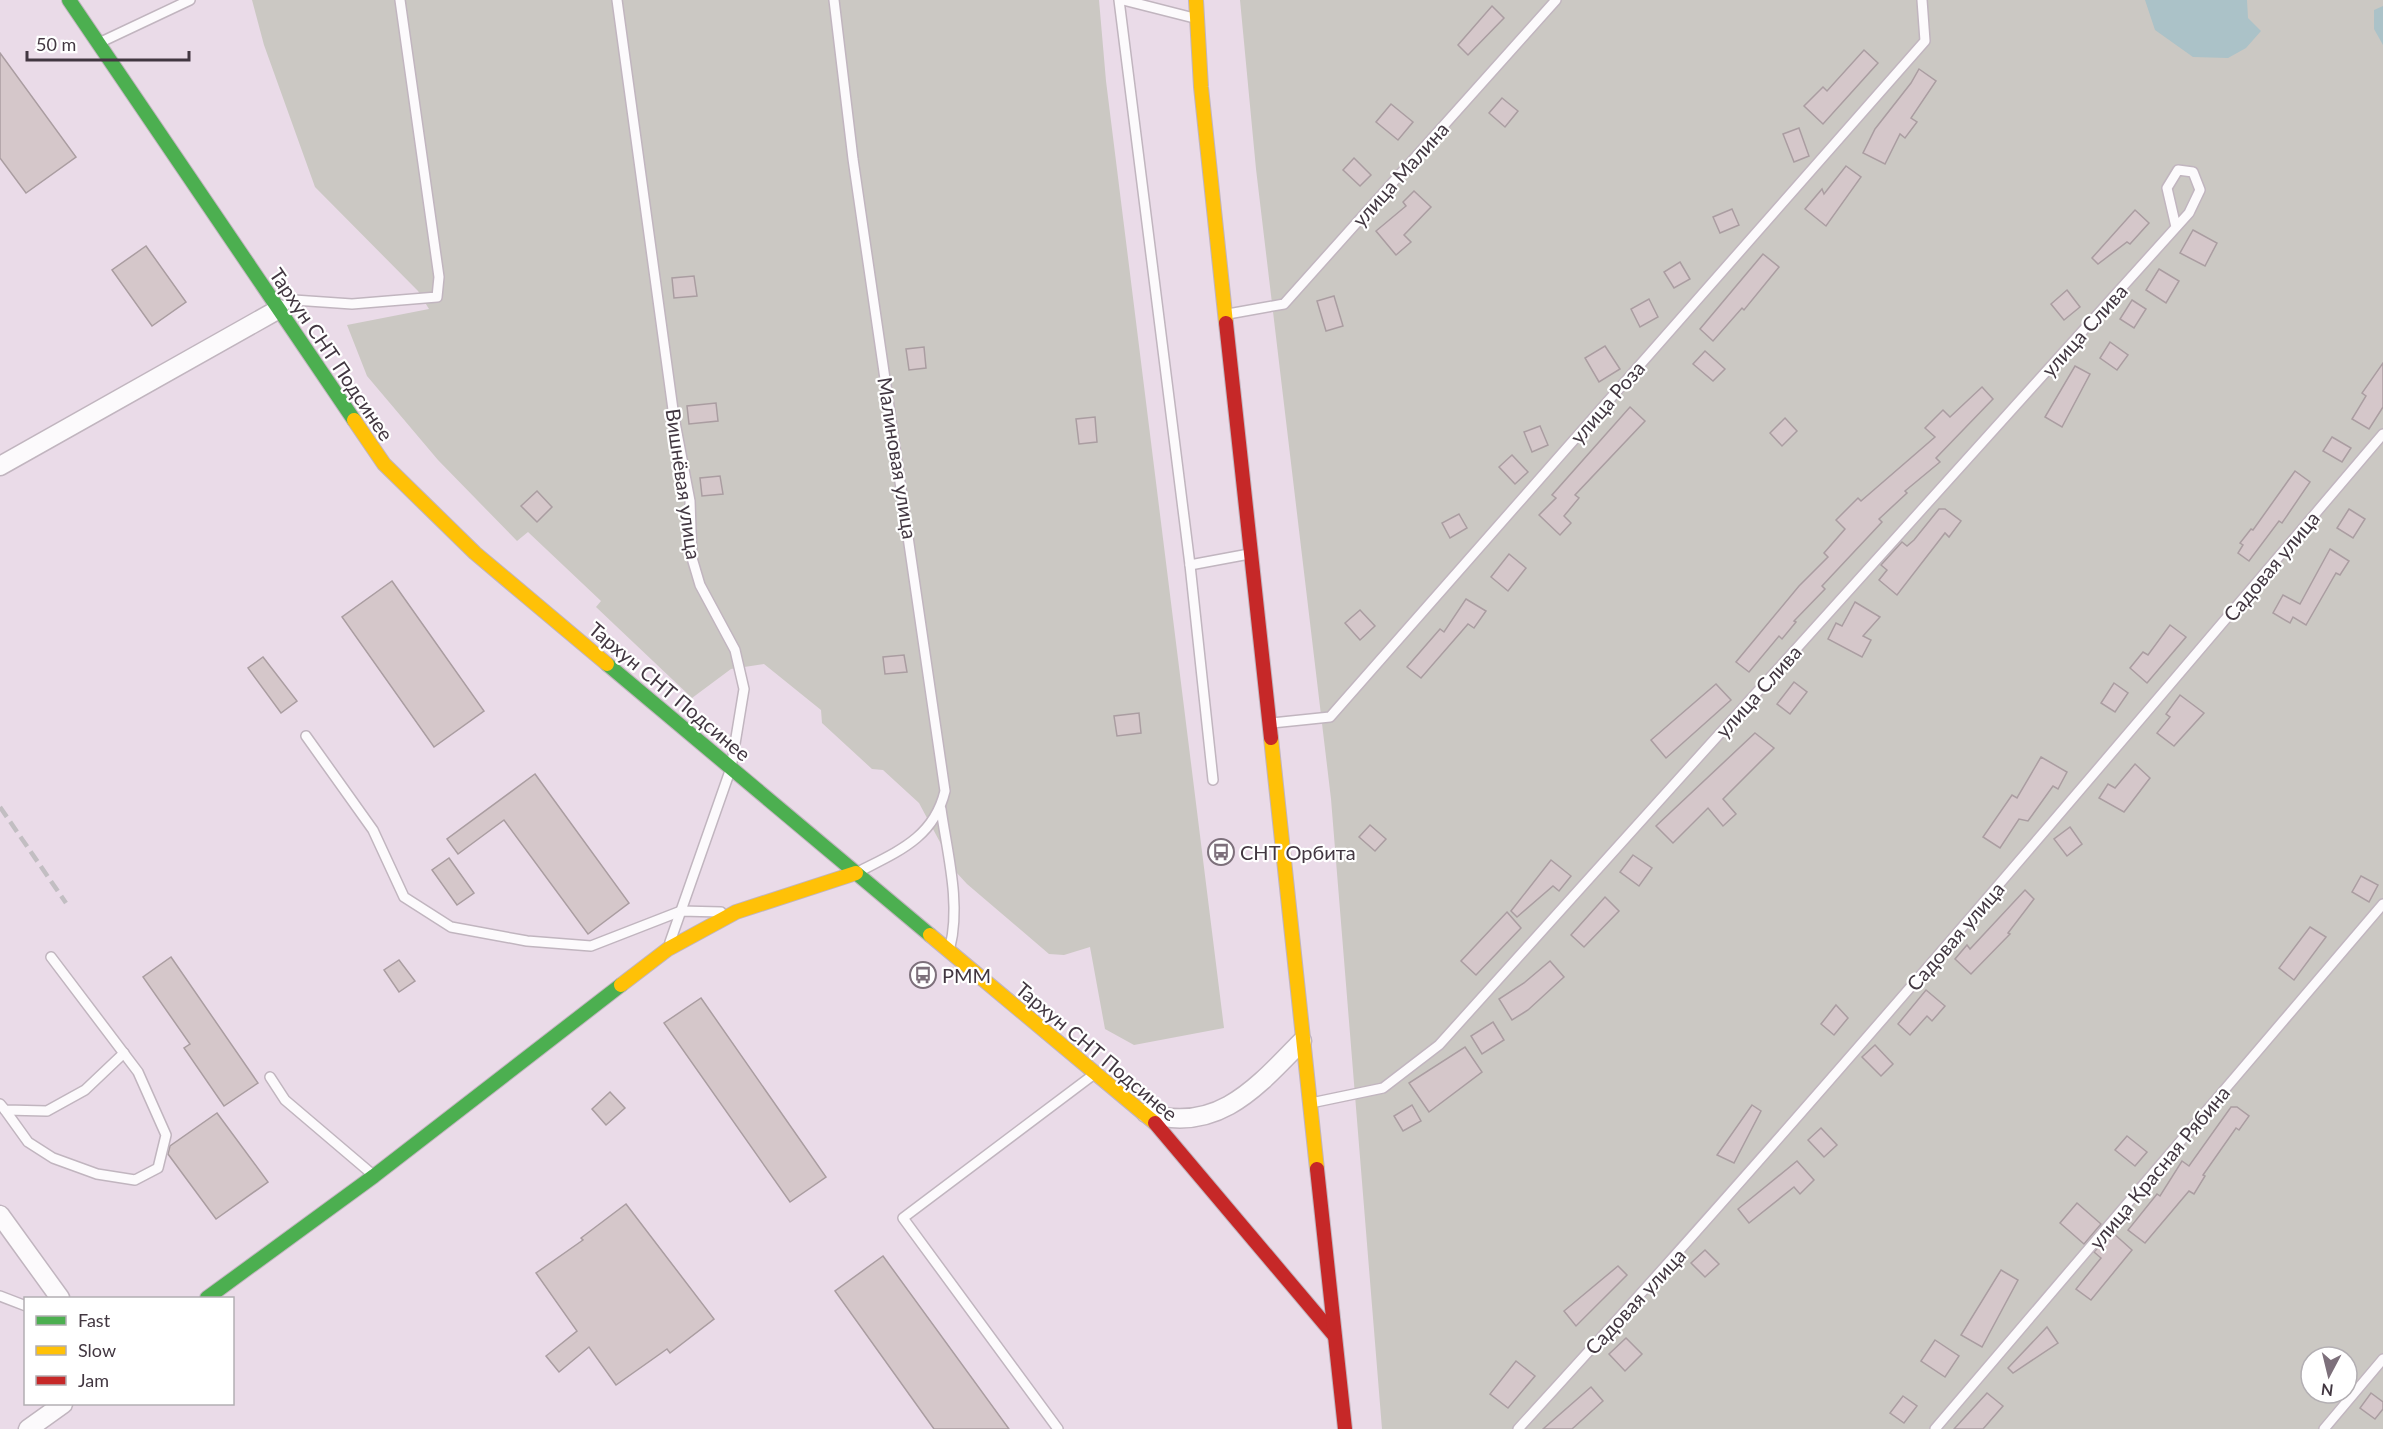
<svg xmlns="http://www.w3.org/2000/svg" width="2383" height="1429" font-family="Lato,sans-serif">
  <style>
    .green { fill: #cbc8c3; fill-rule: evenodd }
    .water { fill: #abc2c8 }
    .building { fill: #d5c7ca; stroke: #aa9da1; stroke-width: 1.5 }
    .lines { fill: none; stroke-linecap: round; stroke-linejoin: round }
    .lane-casing { stroke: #c1b5bf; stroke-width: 12 }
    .street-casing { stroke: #c1b5bf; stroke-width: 21 }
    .fast-casing { stroke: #c1b5bf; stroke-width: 16 }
    .slow-casing { stroke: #c1b5bf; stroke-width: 16 }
    .jam-casing { stroke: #c1b5bf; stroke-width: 16 }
    .lane { stroke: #fcfafc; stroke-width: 9 }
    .street { stroke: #fcfafc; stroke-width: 18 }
    .fast { stroke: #4caf50; stroke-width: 14 }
    .slow { stroke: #ffc107; stroke-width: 14 }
    .jam { stroke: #c62828; stroke-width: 14 }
    .rail { stroke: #c2bec2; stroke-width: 4.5; stroke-dasharray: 12 6; stroke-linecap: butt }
    .labels { text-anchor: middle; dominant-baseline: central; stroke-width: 4.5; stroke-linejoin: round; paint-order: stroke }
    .street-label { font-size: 20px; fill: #423741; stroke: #fff }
    .poi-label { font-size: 20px; fill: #423741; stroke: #fff; text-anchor: start }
  </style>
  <rect width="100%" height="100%" fill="#eadbe8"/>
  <g class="green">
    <polygon points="252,0 1099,0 1106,81 1224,1028 1134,1045 1105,1029 1090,947 1064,955 1049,954 967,884 956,872 919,803 883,770 872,769 822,723 821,710 764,664 731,669 692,698 596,607 601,601 528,532 517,541 438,460 367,376 347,325 429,309 418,291 315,187 264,45"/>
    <path d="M1240 0H2383V1429H1382L1331 799 1256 169ZM2311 1357H2347V1393H2311Z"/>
  </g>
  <g class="water">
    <polygon points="2145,0 2247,0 2248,18 2261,31 2246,48 2228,58 2193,57 2155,30"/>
    <polygon points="2383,6 2383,45 2374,29 2374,10"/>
  </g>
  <g class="building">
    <polygon points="1492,6 1504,18 1468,55 1458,45"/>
    <polygon points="1864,50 1878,63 1823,124 1804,106 1823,87 1827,91"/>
    <polygon points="0,53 76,157 26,193 0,158"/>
    <polygon points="1919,69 1936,81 1911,118 1917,122 1905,138 1900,134 1885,164 1863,153 1875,129 1911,83"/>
    <polygon points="1502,98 1518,111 1505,127 1489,113"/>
    <polygon points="1391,104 1413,122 1398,140 1376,122"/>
    <polygon points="1799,128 1809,156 1794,162 1783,134"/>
    <polygon points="1354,158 1371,175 1360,186 1343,170"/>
    <polygon points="1846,166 1861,177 1826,226 1805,209 1822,189 1824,194"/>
    <polygon points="1414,191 1431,207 1404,235 1411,242 1396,255 1376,231 1406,206 1403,202"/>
    <polygon points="1732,209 1739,225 1720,233 1713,217"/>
    <polygon points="2135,210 2149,223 2130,244 2127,242 2098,264 2092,258"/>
    <polygon points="2193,230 2217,243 2205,266 2180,253"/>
    <polygon points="146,246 186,302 152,326 112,270"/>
    <polygon points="1763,254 1779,267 1744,310 1742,308 1713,341 1700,329"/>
    <polygon points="1680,262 1690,279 1674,288 1664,272"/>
    <polygon points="2159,269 2179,281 2166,303 2146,290"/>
    <polygon points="694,276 697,296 674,298 672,278"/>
    <polygon points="2067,290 2080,307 2064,320 2051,304"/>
    <polygon points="1334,296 1343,326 1326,331 1317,301"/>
    <polygon points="1649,299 1658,317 1640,327 1631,309"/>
    <polygon points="2132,300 2146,309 2134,328 2120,319"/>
    <polygon points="2110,342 2128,355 2117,370 2100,358"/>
    <polygon points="1605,346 1620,369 1599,382 1585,358"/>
    <polygon points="924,347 926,368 909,370 906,349"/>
    <polygon points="1705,351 1725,369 1713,381 1693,364"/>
    <polygon points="2383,363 2383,407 2369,429 2352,419 2366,396 2362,393"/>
    <polygon points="2075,366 2090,374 2062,427 2045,417"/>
    <polygon points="1982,387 1993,399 1936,458 1940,462 1905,491 1907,493 1879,519 1882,522 1822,586 1825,589 1794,621 1796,622 1782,639 1779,636 1749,672 1736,662 1799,586 1828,557 1824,553 1845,529 1836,520 1858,498 1861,501 1935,437 1925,428 1943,410 1950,417"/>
    <polygon points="716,403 718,421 689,424 687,406"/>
    <polygon points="1630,407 1645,421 1575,495 1579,498 1564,516 1571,523 1560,535 1539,515 1556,498 1552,495"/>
    <polygon points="1095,417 1097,442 1079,444 1076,419"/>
    <polygon points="1785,418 1797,431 1782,446 1770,433"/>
    <polygon points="1540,426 1548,445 1532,452 1524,432"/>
    <polygon points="2332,437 2351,448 2342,462 2323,451"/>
    <polygon points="1512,455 1528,472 1515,484 1499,467"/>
    <polygon points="2295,471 2310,482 2282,523 2279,521 2249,561 2238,553 2243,545 2240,543 2251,529 2253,530"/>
    <polygon points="720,476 723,494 702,496 700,478"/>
    <polygon points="537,491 552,507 537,522 521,506"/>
    <polygon points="1939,509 1945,509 1961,521 1949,537 1945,533 1897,595 1879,580 1887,570 1881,565 1902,542 1907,546 1914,540"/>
    <polygon points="2349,509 2365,519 2353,538 2337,528"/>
    <polygon points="1459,514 1467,528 1450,538 1442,523"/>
    <polygon points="2330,549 2349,561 2340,575 2336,573 2306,625 2293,617 2290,623 2273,613 2283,595 2300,604"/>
    <polygon points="1509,554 1526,568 1508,591 1491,577"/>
    <polygon points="392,581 484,711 434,747 342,617"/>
    <polygon points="1466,599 1486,611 1474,628 1468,624 1421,678 1407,667 1440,629 1444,632"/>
    <polygon points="1855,602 1880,617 1863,636 1871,640 1862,657 1828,639 1836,623 1842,626"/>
    <polygon points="1360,610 1375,626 1360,640 1345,623"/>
    <polygon points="2170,625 2186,637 2147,683 2130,668 2143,652 2148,655"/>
    <polygon points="904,655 907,672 885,674 883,657"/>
    <polygon points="263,657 297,701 281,713 248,668"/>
    <polygon points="1794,682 1807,692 1790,714 1777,704"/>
    <polygon points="2114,683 2128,693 2115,712 2101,703"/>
    <polygon points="1716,684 1731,700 1666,758 1651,740"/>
    <polygon points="2180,695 2204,713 2174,746 2157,733 2170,717 2166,714"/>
    <polygon points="1139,713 1141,733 1117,736 1114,716"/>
    <polygon points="1755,733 1774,748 1723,799 1736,814 1723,826 1708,808 1673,843 1656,826"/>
    <polygon points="2041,757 2067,772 2058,789 2053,786 2028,821 2019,819 2000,848 1983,837 2012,795 2017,798"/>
    <polygon points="2135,764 2150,778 2124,812 2099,798 2108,784 2115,788"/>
    <polygon points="535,774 629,903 588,934 504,820 458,854 447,839"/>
    <polygon points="1370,825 1386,839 1375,851 1359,837"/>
    <polygon points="2070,827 2082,844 2067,856 2054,839"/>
    <polygon points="1633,855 1652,868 1639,886 1620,872"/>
    <polygon points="449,858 474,893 457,905 432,870"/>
    <polygon points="1551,860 1571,876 1559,891 1553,886 1517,917 1511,911"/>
    <polygon points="2361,876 2378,885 2369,902 2352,892"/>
    <polygon points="2025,890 2034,899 2008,933 2010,934 1971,974 1955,959 1967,945 1970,949"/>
    <polygon points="1605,897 1619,911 1584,947 1571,935"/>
    <polygon points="1507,912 1521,928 1476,975 1461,961"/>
    <polygon points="2310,927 2326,937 2294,980 2279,968"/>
    <polygon points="171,957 258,1083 224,1106 184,1048 190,1044 143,977"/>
    <polygon points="399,960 415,981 399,992 384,970"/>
    <polygon points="1550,961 1564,977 1528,1010 1512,1020 1499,999 1524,983"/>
    <polygon points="1926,990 1945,1006 1932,1021 1927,1016 1910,1035 1898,1024"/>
    <polygon points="701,998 826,1177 790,1202 664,1023"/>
    <polygon points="1836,1005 1848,1018 1834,1035 1821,1024"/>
    <polygon points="1493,1022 1504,1040 1482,1054 1471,1036"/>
    <polygon points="1875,1045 1893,1064 1881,1076 1862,1057"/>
    <polygon points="1465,1047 1482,1072 1429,1112 1409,1083"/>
    <polygon points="610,1092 625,1108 606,1125 592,1109"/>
    <polygon points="1412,1105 1421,1121 1403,1131 1394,1116"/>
    <polygon points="1752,1105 1761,1111 1734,1163 1717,1155"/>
    <polygon points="2231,1107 2237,1107 2249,1116 2239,1130 2236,1128 2203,1175 2205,1176 2194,1194 2189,1191 2145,1243 2128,1230 2157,1194 2160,1196 2182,1161 2189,1166"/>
    <polygon points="217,1113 268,1182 216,1219 168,1154 170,1146"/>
    <polygon points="1821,1128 1837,1145 1824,1157 1808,1140"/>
    <polygon points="2127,1136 2147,1152 2135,1166 2115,1150"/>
    <polygon points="1797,1161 1814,1180 1800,1194 1794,1187 1749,1223 1738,1209"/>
    <polygon points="2077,1203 2101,1224 2084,1244 2060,1223"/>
    <polygon points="626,1204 714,1319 670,1353 667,1349 616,1385 589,1347 559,1372 546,1356 577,1331 536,1273 583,1240 581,1238"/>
    <polygon points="2112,1232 2132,1250 2091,1300 2076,1289 2101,1258 2094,1252"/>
    <polygon points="1705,1250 1719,1264 1705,1277 1691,1263"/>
    <polygon points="883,1256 1009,1429 934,1429 835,1291"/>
    <polygon points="1618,1266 1627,1275 1576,1326 1564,1311"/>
    <polygon points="2001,1270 2018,1280 1982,1347 1961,1335"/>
    <polygon points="2047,1327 2058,1343 2013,1373 2008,1368"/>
    <polygon points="1626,1338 1642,1354 1625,1371 1609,1354"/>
    <polygon points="1935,1340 1959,1356 1945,1377 1921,1361"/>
    <polygon points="1516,1361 1535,1376 1508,1408 1490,1394"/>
    <polygon points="1591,1387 1603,1401 1572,1429 1543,1429"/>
    <polygon points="1987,1393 2003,1406 1983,1429 1954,1429"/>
    <polygon points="2371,1393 2383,1402 2383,1409 2375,1419 2360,1408"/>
    <polygon points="1903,1396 1917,1406 1904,1423 1890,1413"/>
  </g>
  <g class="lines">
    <defs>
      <g id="lane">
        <polyline points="617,0 674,417 690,501 692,558 700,585 735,650 744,689 731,768 670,942"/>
        <path d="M834 0 853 159 945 791C934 837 899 851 860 871"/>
        <polyline points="1119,0 1190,565 1213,780"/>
        <polyline points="1123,0 1194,18"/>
        <polyline points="101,42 190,0"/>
        <polyline points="281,308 294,300 352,304 437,297 439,277 400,0"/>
        <polyline points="1228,314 1284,304 1556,0"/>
        <polyline points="1190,565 1249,554"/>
        <polyline points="1272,723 1330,717 1925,41 1922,0"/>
        <polyline points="306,736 373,830 404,897 451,927 527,941 591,946 681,911 721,912"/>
        <path d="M941 809C947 852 961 903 950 947"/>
        <polyline points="270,1077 285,1100 372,1174"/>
        <polyline points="1311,1103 1383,1088 1439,1045 2189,213 2200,190 2193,172 2178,170 2167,188 2176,227"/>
        <polyline points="0,1104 5,1110 47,1111 85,1090 124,1053"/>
        <polyline points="5,1110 28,1142 53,1158 97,1174 135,1180 158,1168 166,1135 138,1072 51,957"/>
        <polyline points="0,1296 26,1306"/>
        <polyline points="1058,1429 903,1218 1093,1075"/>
        <path d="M1518 1429C1815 1105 2098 769 2383 434"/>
        <polyline points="1935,1429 2383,904"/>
        <polyline points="2324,1429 2383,1359"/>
      </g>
      <g id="street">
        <polyline points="0,466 279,309"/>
        <path d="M1146 1113C1217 1135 1257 1087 1302 1041"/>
        <polyline points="0,1215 60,1298"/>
        <polyline points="28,1429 63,1404"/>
      </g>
      <g id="fast">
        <polyline points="69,0 354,420"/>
        <polyline points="607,664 930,935"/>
        <polyline points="207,1298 374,1176 621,985"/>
      </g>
      <g id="slow">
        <polyline points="1196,0 1201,87 1226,323"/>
        <polyline points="354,420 384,464 475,553 607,664"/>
        <polyline points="1271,738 1317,1169"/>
        <polyline points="930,935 1155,1123"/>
        <polyline points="621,985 668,949 736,912 856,873"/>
      </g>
      <g id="jam">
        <polyline points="1226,323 1271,738"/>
        <polyline points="1155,1123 1334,1335"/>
        <polyline points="1317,1169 1345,1429"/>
      </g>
    </defs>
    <use href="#lane" class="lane-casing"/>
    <use href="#street" class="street-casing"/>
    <use href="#fast" class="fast-casing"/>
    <use href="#slow" class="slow-casing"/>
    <use href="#jam" class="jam-casing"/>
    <use href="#lane" class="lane"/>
    <use href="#street" class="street"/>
    <use href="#fast" class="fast"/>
    <use href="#slow" class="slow"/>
    <use href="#jam" class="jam"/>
    <polyline class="rail" points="0,807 66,903"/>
  </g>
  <defs>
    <symbol id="bus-ring" viewBox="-11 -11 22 22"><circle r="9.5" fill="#fff" stroke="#7d707b" stroke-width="1.5"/><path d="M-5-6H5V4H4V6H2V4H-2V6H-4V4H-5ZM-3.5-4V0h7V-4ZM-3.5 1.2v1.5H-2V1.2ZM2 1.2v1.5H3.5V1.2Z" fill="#7d707b"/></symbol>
  </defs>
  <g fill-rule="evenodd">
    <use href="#bus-ring" x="1206" y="837" width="30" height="30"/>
    <use href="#bus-ring" x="908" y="960" width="30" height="30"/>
  </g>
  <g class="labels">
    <g class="street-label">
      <text transform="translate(1400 174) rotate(-48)">улица Малина</text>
      <text transform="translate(2084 330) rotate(-48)">улица Слива</text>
      <text transform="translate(332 354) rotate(56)">Тархун СНТ Подсинее</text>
      <text transform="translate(1607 402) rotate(-49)">улица Роза</text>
      <text transform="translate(898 458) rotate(81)">Малиновая улица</text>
      <text transform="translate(684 484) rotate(82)">Вишнёвая улица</text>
      <text transform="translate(2271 566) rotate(-50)">Садовая улица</text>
      <text transform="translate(670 691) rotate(40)">Тархун СНТ Подсинее</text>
      <text transform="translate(1758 691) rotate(-48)">улица Слива</text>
      <text transform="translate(1955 936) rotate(-49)">Садовая улица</text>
      <text transform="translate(1097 1051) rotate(40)">Тархун СНТ Подсинее</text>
      <text transform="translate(2159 1167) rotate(-50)">улица Красная Рябина</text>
      <text transform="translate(1635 1301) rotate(-47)">Садовая улица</text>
    </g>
    <g class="poi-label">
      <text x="1240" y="852">СНТ Орбита</text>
      <text x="942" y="975">РММ</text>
    </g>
  </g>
  <rect x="24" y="1297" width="210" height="108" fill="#ffffff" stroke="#b3afb3" stroke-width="1.5"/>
  <rect x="36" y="1316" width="30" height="9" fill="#4caf50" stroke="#b3afb3" stroke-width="1.5"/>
  <text x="78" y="1327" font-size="18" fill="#423741">Fast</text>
  <rect x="36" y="1346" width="30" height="9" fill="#ffc107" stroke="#b3afb3" stroke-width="1.5"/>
  <text x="78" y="1357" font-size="18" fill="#423741">Slow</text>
  <rect x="36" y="1376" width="30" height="9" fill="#c62828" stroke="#b3afb3" stroke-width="1.5"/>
  <text x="78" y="1387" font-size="18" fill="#423741">Jam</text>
  <g transform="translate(2329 1375) rotate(187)"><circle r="28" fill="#ffffff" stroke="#b3afb3" stroke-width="1.5"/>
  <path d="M0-4.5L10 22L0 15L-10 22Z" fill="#7d707b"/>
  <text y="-9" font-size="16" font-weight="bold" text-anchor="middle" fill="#423741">N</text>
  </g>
  <path d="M27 51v9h162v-9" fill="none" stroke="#423741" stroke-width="3"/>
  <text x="36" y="51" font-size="18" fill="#423741" stroke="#ffffff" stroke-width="4.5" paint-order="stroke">50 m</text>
</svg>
